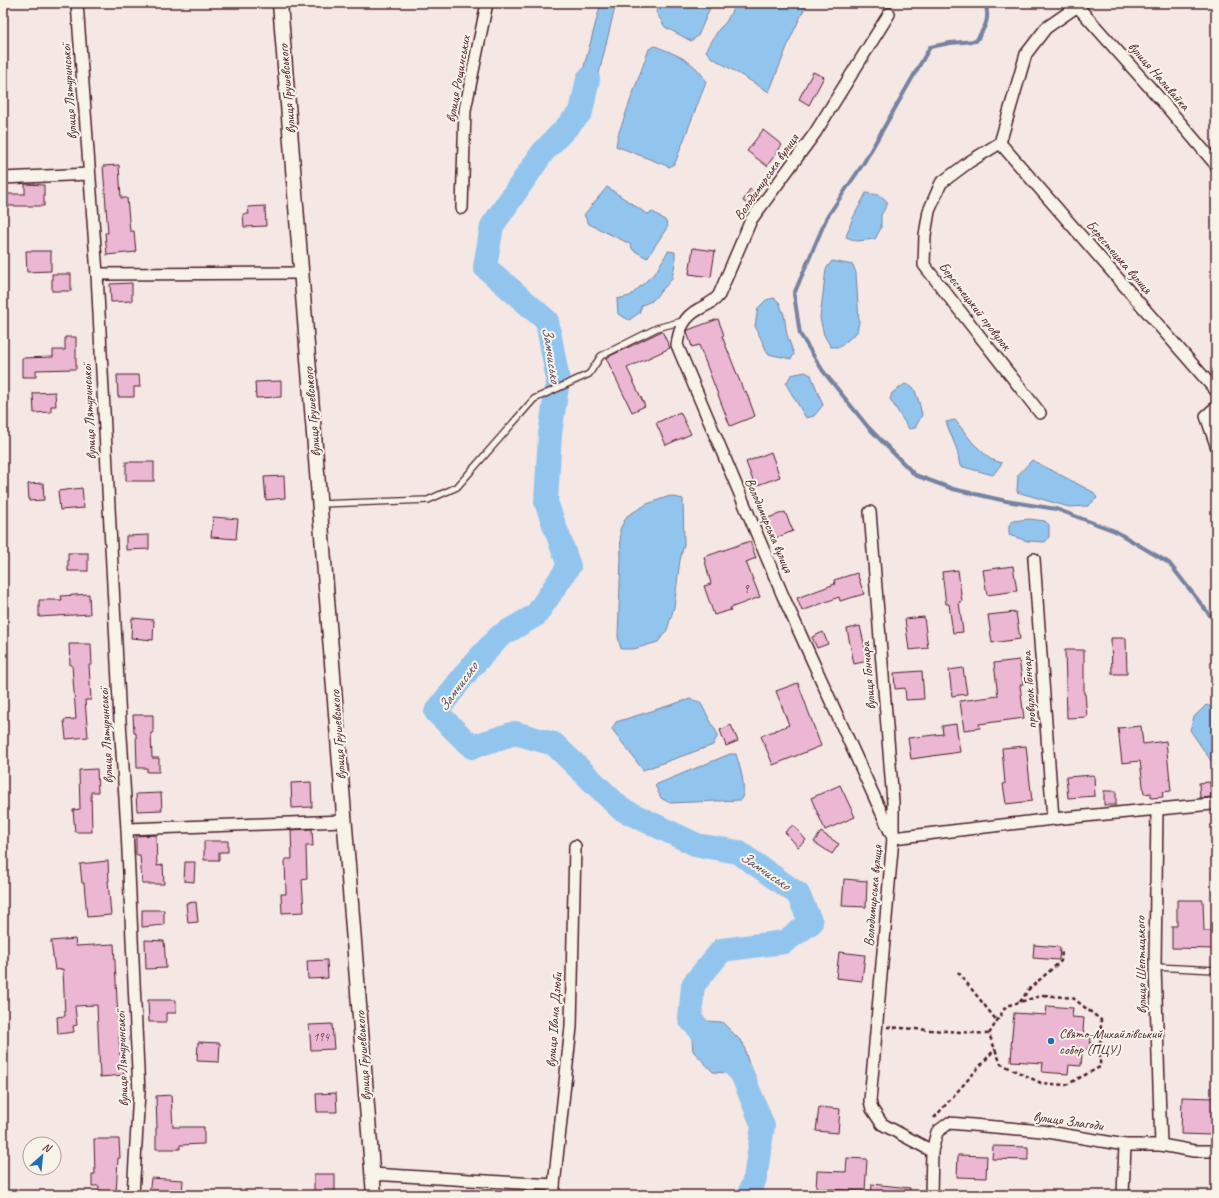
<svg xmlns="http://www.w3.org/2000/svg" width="1219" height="1198" font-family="Caveat,sans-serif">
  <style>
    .water { fill: #92c5ee; stroke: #7583a0 }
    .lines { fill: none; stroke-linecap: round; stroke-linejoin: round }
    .stream { stroke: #7583a0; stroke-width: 4 }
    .river { stroke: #92c5ee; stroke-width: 24 }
    .building { fill: #ebb7d3; stroke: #4a1f2b }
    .service-casing { stroke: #4a1f2b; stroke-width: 8 }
    .minor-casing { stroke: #4a1f2b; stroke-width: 14 }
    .tertiary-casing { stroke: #4a1f2b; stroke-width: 17 }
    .path { stroke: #4a1f2b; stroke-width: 2.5; stroke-dasharray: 4 3; stroke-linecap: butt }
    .service { stroke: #f7f3e8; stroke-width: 5.5 }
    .minor { stroke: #f7f3e8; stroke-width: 11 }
    .tertiary { stroke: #f7f3e8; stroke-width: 14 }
    .poi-dot { fill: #1f6fb2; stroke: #f7f3e8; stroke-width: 1.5 }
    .labels { text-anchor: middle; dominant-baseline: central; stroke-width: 4; stroke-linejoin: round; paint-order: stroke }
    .number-label { font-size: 12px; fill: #724555 }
    .street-label { font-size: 14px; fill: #4a1f2b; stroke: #f7f3e8 }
    .poi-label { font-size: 14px; fill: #4a1f2b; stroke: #f7f3e8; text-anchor: start }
    .water-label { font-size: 15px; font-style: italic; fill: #605166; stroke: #f7f3e8 }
  </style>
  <rect width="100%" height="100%" fill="#f5e7e4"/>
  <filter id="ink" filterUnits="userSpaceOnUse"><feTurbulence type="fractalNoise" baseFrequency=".025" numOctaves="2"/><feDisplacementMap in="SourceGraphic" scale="8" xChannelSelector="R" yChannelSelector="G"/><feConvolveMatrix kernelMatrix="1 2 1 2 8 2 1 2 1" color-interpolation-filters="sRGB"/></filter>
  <g filter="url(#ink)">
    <g class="water">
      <polygon points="601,3 616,3 592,102 581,112 574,104"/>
      <polygon points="660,3 712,3 698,36 691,41 665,27 656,12"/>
      <polygon points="736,3 807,3 791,37 769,92 711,57 706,51 719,29 726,22"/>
      <path d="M655 46C675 54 697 62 706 82L675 163 670 167 616 146 618 135 649 49Z"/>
      <polygon points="607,187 647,214 653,212 665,220 668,226 647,258 633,250 630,244 589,224 584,215"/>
      <path d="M866 193C875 194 883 195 888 203L881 215V228L875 239 857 241 846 237 852 220Z"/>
      <polygon points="668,251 675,252 675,263 672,279 652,301 642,305 639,313 629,320 618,314 617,299 630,296 656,272"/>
      <polygon points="832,261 853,265 856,273 859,322 857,332 840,347 831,347 824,335 820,318 826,269"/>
      <polygon points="774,298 779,302 784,315 787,335 794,354 791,359 768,354 755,326 758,308 766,300"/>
      <polygon points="805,372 811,375 823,405 814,416 806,418 786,384 791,375"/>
      <polygon points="905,384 914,388 919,402 922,415 915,428 909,429 890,399 892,393"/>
      <polygon points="955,420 973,443 990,459 1002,463 993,475 960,466 957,450 946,422"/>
      <polygon points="1032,460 1093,492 1097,498 1088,506 1069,507 1017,492 1018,475"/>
      <polygon points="670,496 683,499 684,544 680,560 674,607 667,630 658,642 634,649 621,649 618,637 621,557 620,529 627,516 647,504"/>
      <polygon points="1029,519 1045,521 1049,525 1049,537 1045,542 1027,541 1009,535 1009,525 1013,521"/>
      <polygon points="690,699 700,702 718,735 713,745 643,770 612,729 616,722"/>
      <polygon points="1206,705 1216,708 1216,768 1190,730 1194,717"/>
      <path d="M730 754H736C740 768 747 787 741 800L670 803 661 798 655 785Z"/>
      <polygon points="697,1017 705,1021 722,1022 743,1043 751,1072 742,1074 713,1072 693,1051 690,1019"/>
      <polygon points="755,1178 763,1195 746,1195"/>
    </g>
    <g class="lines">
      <path class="stream" d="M985 3C991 19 984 29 976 41L950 43 930 47 863 164 827 217 794 294 800 334 823 371 868 427 915 475 953 489 1006 501 1056 509 1115 531 1169 563 1216 623"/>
      <polyline class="river" points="588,79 581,112 543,152 492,226 485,267 547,321 558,380 550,434 546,502 569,566 536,615 500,636 470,668 436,712 472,747 515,733 554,744 621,809 697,845 738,852 798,894 811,923 784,942 722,950 693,985 690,1019 742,1074 763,1126 755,1178 749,1195"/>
    </g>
    <g class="building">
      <polygon points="813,72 824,77 809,105 799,99"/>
      <polygon points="763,130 782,145 767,166 747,151"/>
      <polygon points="119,165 121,198 127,198 130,231 134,231 136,252 107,255 105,233 108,233 103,166"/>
      <polygon points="25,184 44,185 44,206 3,206 3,194 25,194"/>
      <polygon points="750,189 760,196 752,207 743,201"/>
      <polygon points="265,206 266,226 244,227 243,214 249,214 248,207"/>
      <polygon points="693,248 715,251 711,277 689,274"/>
      <polygon points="26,251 51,251 51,271 27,272"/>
      <rect x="52" y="274" width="19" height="17"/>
      <polygon points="132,283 132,301 111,302 110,284"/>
      <polygon points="718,319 724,335 722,336 744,392 746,391 755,416 730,426 699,345 692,347 687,332 688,330"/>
      <polygon points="662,331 670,348 627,368 645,406 632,412 606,358"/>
      <polygon points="65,337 76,337 76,369 36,370 36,377 22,377 22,358 53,357 53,350 65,350"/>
      <polygon points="117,375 139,375 140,387 134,387 134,397 118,397"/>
      <polygon points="281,381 281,397 256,398 255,382"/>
      <polygon points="55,392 56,406 51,406 51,412 34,413 33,393"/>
      <polygon points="680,412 691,434 666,445 656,423"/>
      <polygon points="771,452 780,477 755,486 746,462"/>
      <rect x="126" y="462" width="28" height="19"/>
      <polygon points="284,476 285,498 266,500 264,477"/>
      <polygon points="43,483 44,500 29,501 28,484"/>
      <polygon points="82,488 84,508 60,510 58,491"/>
      <polygon points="785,512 793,531 773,539 765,519"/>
      <polygon points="213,517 238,519 236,539 211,537"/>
      <polygon points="149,535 149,549 126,550 126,536"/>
      <polygon points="750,541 756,558 746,562 760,597 730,608 731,610 714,615 704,586 711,584 704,557"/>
      <rect x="68" y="553" width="20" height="18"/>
      <polygon points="1013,566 1017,591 987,595 983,570"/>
      <polygon points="958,570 962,602 959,602 963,632 953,633 949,604 946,604 942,572"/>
      <polygon points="857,573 864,594 840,601 839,597 802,611 797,598 835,584 834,580"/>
      <polygon points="89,594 90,614 39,617 39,600 62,600 61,596"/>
      <polygon points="1016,612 1020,639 992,643 988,615"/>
      <polygon points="924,617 928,648 909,650 905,619"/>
      <polygon points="132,618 154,620 153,640 131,638"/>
      <polygon points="860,626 868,661 854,664 847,629"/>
      <polygon points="823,632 828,644 817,648 812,637"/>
      <polygon points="1111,638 1126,638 1127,674 1112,674"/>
      <polygon points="69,644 91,644 92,665 89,665 91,700 85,700 88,737 66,739 64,720 76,719 72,665 70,665"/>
      <polygon points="1065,650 1084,650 1084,694 1085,694 1087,717 1067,718"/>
      <polygon points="1019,660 1023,684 1020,685 1024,718 979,724 980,728 964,730 960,701 998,696 994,663"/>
      <polygon points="963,668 967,694 952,696 949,670"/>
      <polygon points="922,671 924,699 906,700 905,688 895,689 894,673"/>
      <polygon points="798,683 821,746 773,765 761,736 789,725 776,691"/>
      <polygon points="133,715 153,715 153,733 151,733 152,758 159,758 159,772 147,772 147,768 137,768 136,733 134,733"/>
      <polygon points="956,724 960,752 911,759 908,738 943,734 942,726"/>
      <polygon points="731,725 738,741 726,746 720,730"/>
      <polygon points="1141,726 1143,744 1166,741 1171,791 1162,792 1163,797 1151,798 1151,793 1144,794 1140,761 1122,763 1118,728"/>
      <polygon points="1026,746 1032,801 1006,804 1003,784 1005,784 1002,748"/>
      <polygon points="97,769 98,792 91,792 92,832 75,832 73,810 80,809 79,770"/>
      <polygon points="1094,775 1095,796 1068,798 1066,777"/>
      <polygon points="311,782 312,807 292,808 291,783"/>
      <polygon points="1210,782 1211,797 1200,798 1199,783"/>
      <polygon points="840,785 855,817 825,830 811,798"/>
      <rect x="1104" y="791" width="12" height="14"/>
      <polygon points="161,793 162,810 137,811 136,794"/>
      <polygon points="793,825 806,840 798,847 785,832"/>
      <polygon points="312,829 313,846 306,846 307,879 302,880 304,912 282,913 281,894 286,894 285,859 292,859 291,830"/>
      <polygon points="821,832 839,844 832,854 814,842"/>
      <polygon points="156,835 157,866 163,865 164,884 142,884 140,855 136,855 136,836"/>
      <polygon points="204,841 228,841 228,852 219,852 219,860 204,860"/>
      <polygon points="108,861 109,881 108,881 111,915 87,917 84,883 82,883 80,864"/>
      <polygon points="185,862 195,862 194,882 184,881"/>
      <polygon points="844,879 867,881 866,907 842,906"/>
      <polygon points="1177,900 1203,900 1204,931 1216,931 1216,949 1172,948 1172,926 1177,926"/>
      <polygon points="196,902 198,922 188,923 186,903"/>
      <polygon points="142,910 164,910 164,925 142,927"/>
      <polygon points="75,939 76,946 114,944 120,1055 122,1055 124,1075 100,1077 97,1005 75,1006 77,1025 73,1026 74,1032 58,1034 57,1017 65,1016 63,969 55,970 51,941"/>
      <polygon points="145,940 164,941 166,968 146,969"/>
      <polygon points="1034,945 1060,947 1059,960 1033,958"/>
      <polygon points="839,952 865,955 862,981 836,978"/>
      <polygon points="327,960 328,978 308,979 307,961"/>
      <polygon points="148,1000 176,1000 176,1013 166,1013 166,1022 149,1022"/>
      <polygon points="1047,1006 1073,1008 1072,1017 1084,1018 1083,1031 1091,1039 1090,1046 1082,1053 1081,1066 1069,1065 1068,1074 1042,1072 1043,1063 1011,1061 1012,1046 1011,1046 1014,1013 1046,1015"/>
      <polygon points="332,1024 334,1049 311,1050 309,1025"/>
      <polygon points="198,1042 220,1043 219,1062 197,1061"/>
      <polygon points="336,1093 337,1112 317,1112 316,1094"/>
      <polygon points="171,1095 173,1127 204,1127 204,1144 180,1145 180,1149 156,1149 156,1128 157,1128 156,1096"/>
      <polygon points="1182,1097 1213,1098 1211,1135 1181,1134"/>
      <polygon points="819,1107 840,1109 838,1133 816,1131"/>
      <polygon points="94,1139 119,1139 120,1158 118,1158 116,1195 98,1195 99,1186 92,1186 92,1174 95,1174"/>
      <polygon points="993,1146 1028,1147 1028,1160 992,1159"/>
      <polygon points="958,1155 987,1156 986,1178 957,1177"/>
      <polygon points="847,1158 867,1159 865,1191 827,1189 816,1189 817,1171 846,1172"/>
      <rect x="314" y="1174" width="21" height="21"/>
      <polygon points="151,1178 183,1180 182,1195 149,1195"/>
      <polygon points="872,1184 910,1188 910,1195 871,1195"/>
    </g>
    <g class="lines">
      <defs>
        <g id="service">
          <polyline points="320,504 428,500 457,487 534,399 589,374 601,356 657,328 683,321"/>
          <polyline points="1155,967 1216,970"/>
        </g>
        <g id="minor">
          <polyline points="77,3 97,274 120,721 127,829 139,1092 133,1195"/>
          <polyline points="1078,7 1161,100 1216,165"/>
          <path d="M889 14 815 133 751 220 719 295C714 302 707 305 699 309 684 317 679 329 677 345L783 596 893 838 870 1101 872 1109 882 1124 932 1151 931 1195"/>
          <polyline points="1000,143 969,162 941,183 929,211 925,235 924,265 1040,413"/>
          <polyline points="1000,143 1216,391"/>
          <polyline points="1000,143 1026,54 1046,28 1082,3"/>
          <polyline points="3,178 89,174"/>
          <polyline points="462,208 465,110 487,3"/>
          <polyline points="97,274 301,273"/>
          <polyline points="1216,407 1206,416 1216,445"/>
          <polyline points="870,512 893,802 893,838 1053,819 1212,804"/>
          <polyline points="1034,559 1053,819"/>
          <polyline points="1157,809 1155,967 1161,1145"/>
          <polyline points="127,829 344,821"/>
          <polyline points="932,1151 937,1132 949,1123 1042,1131 1125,1145 1161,1145 1194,1151 1216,1151"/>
          <polyline points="372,1174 554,1185"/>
          <polyline points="553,1195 571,1027 575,846"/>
          <polyline points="1123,1195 1125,1145"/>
        </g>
        <polyline id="tertiary" points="280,3 374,1195"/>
      </defs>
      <use href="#service" class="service-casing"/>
      <use href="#minor" class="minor-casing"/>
      <use href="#tertiary" class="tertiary-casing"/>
      <g class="path">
        <polyline points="958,972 997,1021"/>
        <polygon points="1044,995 1073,998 1101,1020 1100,1067 1066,1085 1041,1083 1001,1064 989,1034 1006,1006"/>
        <polyline points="1020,1002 1029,989 1061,961 1062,951"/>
        <polyline points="887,1027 989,1034"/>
        <polyline points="934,1118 995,1049"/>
      </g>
      <use href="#service" class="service"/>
      <use href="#minor" class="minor"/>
      <use href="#tertiary" class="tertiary"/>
    </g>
  </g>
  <circle class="poi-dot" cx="1051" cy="1041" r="4"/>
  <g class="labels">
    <g class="number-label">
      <text x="746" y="589">9</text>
      <text x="321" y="1037">194</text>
    </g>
    <g class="street-label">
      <text transform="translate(1159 76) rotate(49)">вулиця Наливайка</text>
      <text transform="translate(458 79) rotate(-80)">вулиця Рощинських</text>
      <text transform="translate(287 89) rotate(-95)">вулиця Грушевського</text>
      <text transform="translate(69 92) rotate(-94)">вулиця Лятуринської</text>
      <text transform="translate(766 177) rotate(-55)">Володимирська вулиця</text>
      <text transform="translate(1119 257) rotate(49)">Берестецька вулиця</text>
      <text transform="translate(975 306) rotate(52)">Берестецький провулок</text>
      <text transform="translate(89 412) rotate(-93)">вулиця Лятуринської</text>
      <text transform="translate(312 412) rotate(-95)">вулиця Грушевського</text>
      <text transform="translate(769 525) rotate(67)">Володимирська вулиця</text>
      <text transform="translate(868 676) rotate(-95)">вулиця Гончара</text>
      <text transform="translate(1029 690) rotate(-94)">провулок Гончара</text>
      <text transform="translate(338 735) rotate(-94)">вулиця Грушевського</text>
      <text transform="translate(106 736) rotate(-93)">вулиця Лятуринської</text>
      <text transform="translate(873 896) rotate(-85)">Володимирська вулиця</text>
      <text transform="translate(1141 965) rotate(-91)">вулиця Шептицького</text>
      <text transform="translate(554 1020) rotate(-86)">вулиця Івана Дзюби</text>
      <text transform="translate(363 1056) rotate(-94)">вулиця Грушевського</text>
      <text transform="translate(122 1059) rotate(-92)">вулиця Лятуринської</text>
      <text transform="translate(1068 1121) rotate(8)">вулиця Злагоди</text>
    </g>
    <g class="poi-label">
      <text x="1059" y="1033">Свято-Михайлівський<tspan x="1059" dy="16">собор (ПЦУ)</tspan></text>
    </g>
    <g class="water-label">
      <text transform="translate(551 355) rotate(81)">Замчисько</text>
      <text transform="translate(458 687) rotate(-54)">Замчисько</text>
      <text transform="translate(765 871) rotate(34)">Замчисько</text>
    </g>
  </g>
  <rect width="1219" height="1198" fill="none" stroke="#f7f3e8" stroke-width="16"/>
  <rect x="8" y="8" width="1203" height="1182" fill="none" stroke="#4a1f2b" stroke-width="1.5" filter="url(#ink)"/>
  <g transform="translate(42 1156) rotate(27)"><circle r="19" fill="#f7f3e8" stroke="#b29e9c"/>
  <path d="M0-3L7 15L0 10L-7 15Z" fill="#1f6fb2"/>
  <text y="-6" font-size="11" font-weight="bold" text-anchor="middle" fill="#4a1f2b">N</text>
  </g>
</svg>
